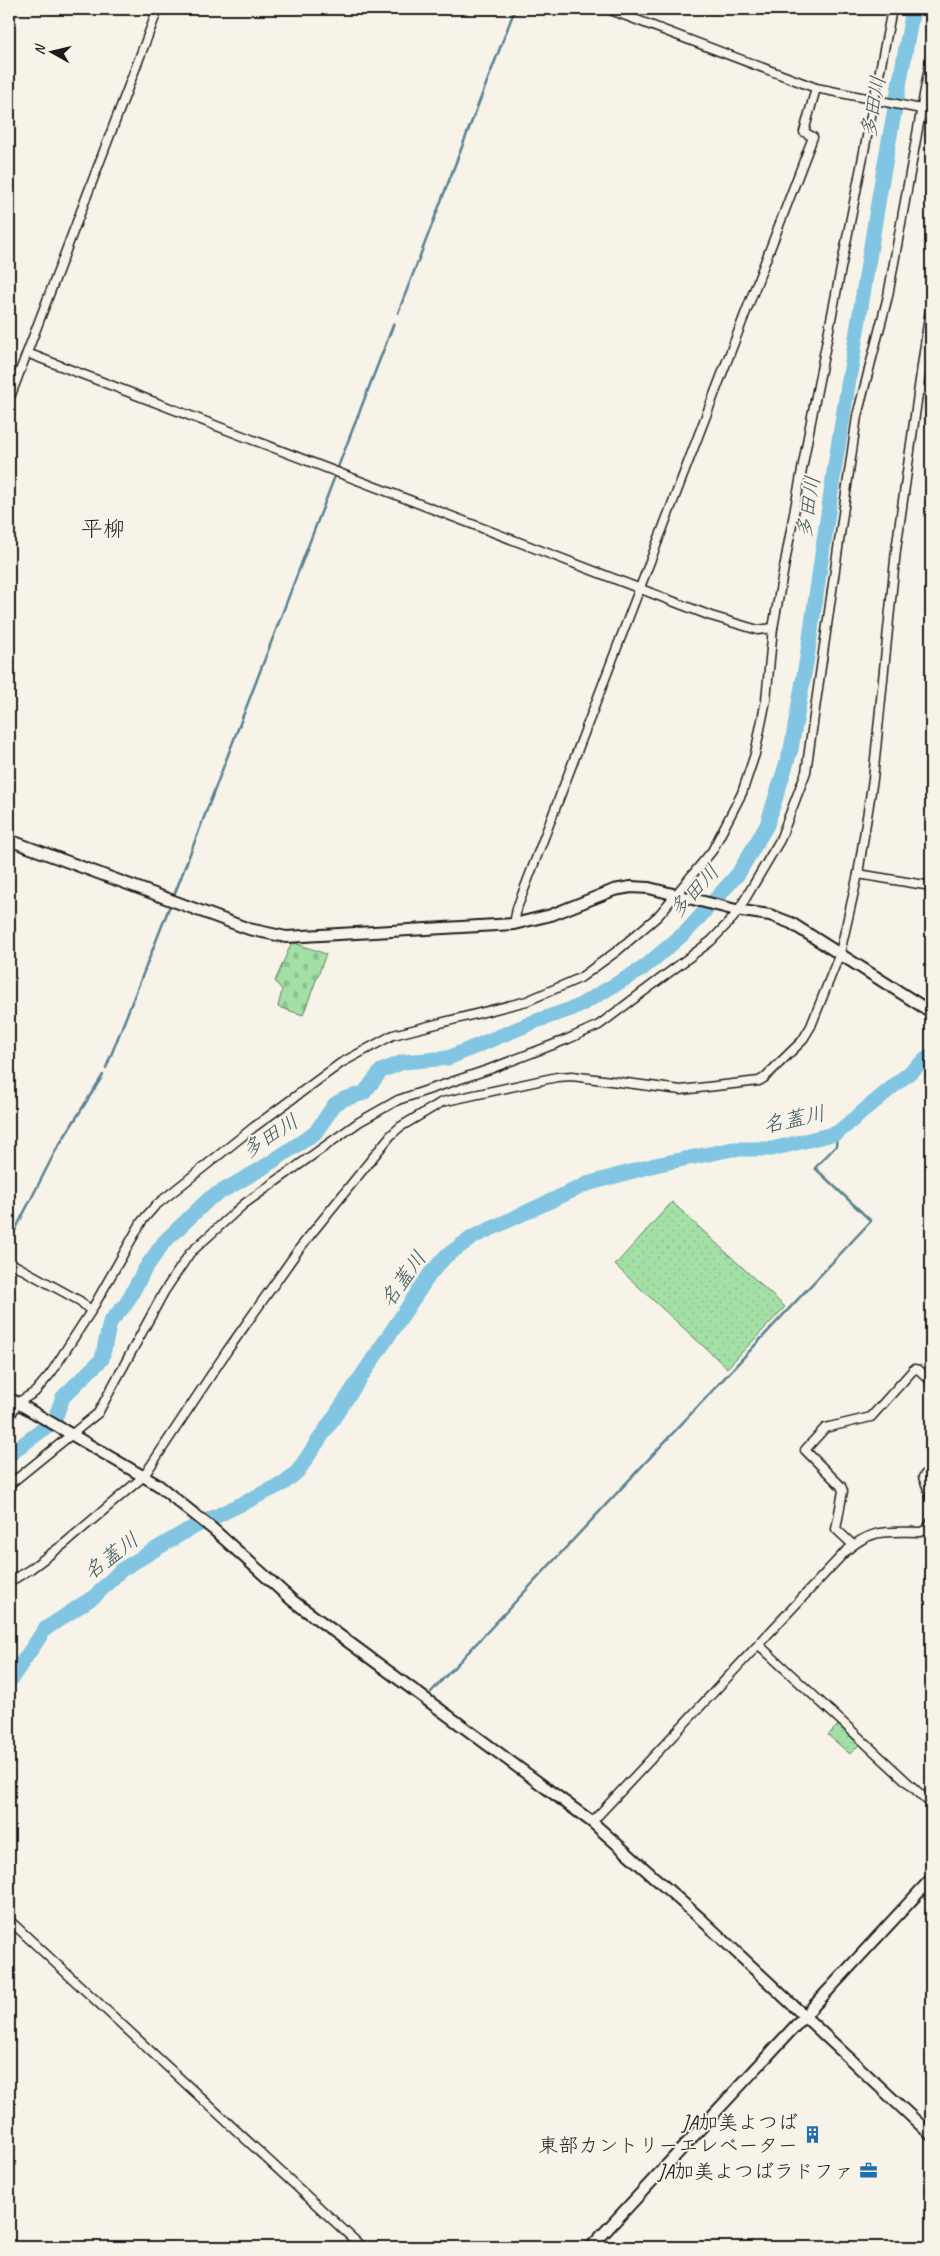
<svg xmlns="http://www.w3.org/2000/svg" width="940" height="2256" font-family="Caveat,'Klee One',sans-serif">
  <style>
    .grass { fill: url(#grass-dots); stroke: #607e61 }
    .cemetery { fill: url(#cemetery-stones); stroke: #607e61 }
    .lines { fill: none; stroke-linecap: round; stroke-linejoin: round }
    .stream { stroke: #598193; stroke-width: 2.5 }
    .river { stroke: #81c5e2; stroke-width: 15 }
    .minor-casing { stroke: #1c1c1c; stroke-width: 11 }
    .tertiary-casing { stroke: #1c1c1c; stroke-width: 14 }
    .minor { stroke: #f7f3e8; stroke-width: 8 }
    .tertiary { stroke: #f7f3e8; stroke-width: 10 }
    .labels { text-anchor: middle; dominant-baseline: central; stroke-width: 4; stroke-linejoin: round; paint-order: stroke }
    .poi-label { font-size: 20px; fill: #1c1c1c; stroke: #f7f3e8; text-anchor: end }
    .water-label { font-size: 21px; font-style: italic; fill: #3f5761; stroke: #f7f3e8 }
    .quarter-label { font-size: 22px; fill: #1c1c1c; stroke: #f7f3e8 }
  </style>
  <defs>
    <pattern id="grass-dots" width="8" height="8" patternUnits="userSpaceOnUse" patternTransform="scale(1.25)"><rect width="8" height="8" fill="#a3e0a6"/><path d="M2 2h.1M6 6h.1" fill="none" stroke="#8cc08e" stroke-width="1.8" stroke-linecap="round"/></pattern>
    <pattern id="cemetery-stones" width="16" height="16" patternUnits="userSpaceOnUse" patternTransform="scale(1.25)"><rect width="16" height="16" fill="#a3e0a6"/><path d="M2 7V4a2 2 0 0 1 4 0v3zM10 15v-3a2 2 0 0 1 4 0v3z" fill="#8cc08e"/></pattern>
  </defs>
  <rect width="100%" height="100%" fill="#f7f3e8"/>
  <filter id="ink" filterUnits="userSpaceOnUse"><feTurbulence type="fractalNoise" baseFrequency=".02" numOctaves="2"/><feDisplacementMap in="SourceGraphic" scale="10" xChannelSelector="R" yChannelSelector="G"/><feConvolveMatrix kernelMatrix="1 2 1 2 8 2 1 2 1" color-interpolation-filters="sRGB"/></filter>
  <g filter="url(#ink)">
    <g class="grass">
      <polygon points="672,1202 785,1307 727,1368 615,1265"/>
      <polygon points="839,1724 860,1744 850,1754 828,1735"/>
    </g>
    <polygon class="cemetery" points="292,942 326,954 303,1015 278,1007 282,990 275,981"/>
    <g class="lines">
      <g class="stream">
        <polyline points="398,313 515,9"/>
        <polyline points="338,467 394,323"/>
        <polyline points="175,893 335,476"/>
        <polyline points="106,1068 169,908"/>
        <polyline points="9,1242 56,1150 103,1075"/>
        <polyline points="431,1692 871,1221 815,1168 836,1146 837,1133"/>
      </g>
      <g class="river">
        <polyline points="9,1455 54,1421 63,1397 102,1359 110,1322 126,1304 145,1269 164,1242 210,1198 261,1169 315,1133 335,1104 344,1099 364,1093 381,1071 403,1062 448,1058 536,1021 577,1007 642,969 687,931 738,874 767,825 791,749 807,658 835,465 881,185 913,9"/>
        <polyline points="9,1682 45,1629 95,1596 121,1570 186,1531 284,1483 298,1471 430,1274 446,1256 473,1237 587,1184 655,1165 733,1149 772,1149 837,1133 931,1055"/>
      </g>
      <defs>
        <g id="minor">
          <polyline points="608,9 816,88 921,109"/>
          <polyline points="27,353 711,616 758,630 773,628"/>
          <polyline points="920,389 931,391"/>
          <polyline points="9,400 158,9"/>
          <polyline points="858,874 931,886"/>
          <polyline points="514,924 517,908 813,137 804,132 816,88"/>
          <polyline points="9,1262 80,1301 91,1311"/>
          <polyline points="9,1419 17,1403 35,1392 51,1373 91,1311 142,1221 155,1206 254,1127 341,1063 393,1035 527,1001 580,978 617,951 658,916 712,851 742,793 755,754 766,700 773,628 810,426 892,9"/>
          <polyline points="931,1467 923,1477 931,1496"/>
          <polyline points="9,1485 98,1413 164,1292 190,1253 244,1204 359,1122 398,1100 490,1069 568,1039 599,1025 711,941 733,918 741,906 780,840 806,772 857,416 888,296 931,56"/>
          <polyline points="853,1545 836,1529 843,1491 841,1486 805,1450 825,1428 871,1417 914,1369 919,1370 931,1381"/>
          <polyline points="9,1582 29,1570 64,1544 144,1476 227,1351 299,1249 391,1135 400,1127 442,1102 557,1077 572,1076 681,1090 759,1081 764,1078 802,1041 811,1026 840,953 858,874 873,779 896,550 931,302"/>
          <polyline points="759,1645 931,1804"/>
          <path d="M592 1822 845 1552C872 1528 886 1532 920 1532L926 1530 931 1522"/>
          <polyline points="9,1920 362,2247"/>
        </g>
        <g id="tertiary">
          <polyline points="9,840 249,929 286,937 514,924 551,915 614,890 631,887 649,888 736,910 770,915 791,923 931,1012"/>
          <polyline points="9,1398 158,1485 214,1530 293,1601 592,1822 701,1919 931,2135"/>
          <polyline points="591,2247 931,1879"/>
        </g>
      </defs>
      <use href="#minor" class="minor-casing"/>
      <use href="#tertiary" class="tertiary-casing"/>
      <use href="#minor" class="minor"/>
      <use href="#tertiary" class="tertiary"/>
    </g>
  </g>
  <defs>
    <symbol id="building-bare" viewBox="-9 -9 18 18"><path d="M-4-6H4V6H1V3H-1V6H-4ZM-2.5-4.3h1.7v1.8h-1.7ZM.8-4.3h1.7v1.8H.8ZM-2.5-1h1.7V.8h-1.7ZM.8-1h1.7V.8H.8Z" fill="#1f6fb2" stroke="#f7f3e8" stroke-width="2.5" paint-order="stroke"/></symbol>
    <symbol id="office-bare" viewBox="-9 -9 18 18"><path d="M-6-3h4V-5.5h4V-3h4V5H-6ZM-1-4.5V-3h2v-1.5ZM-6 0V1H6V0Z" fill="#1f6fb2" stroke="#f7f3e8" stroke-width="2.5" paint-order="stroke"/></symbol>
  </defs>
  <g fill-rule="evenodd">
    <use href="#building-bare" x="800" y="2122" width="25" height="25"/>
    <use href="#office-bare" x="856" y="2158" width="25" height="25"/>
  </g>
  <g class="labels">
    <g class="poi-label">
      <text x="798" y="2122">JA加美よつば<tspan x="798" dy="23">東部カントリーエレベーター</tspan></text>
      <text x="854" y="2171">JA加美よつばラドファ</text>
    </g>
    <g class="water-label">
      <text transform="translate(873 107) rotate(-80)">多田川</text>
      <text transform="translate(808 507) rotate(-81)">多田川</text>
      <text transform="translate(694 891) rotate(-48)">多田川</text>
      <text transform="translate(794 1119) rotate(-12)">名蓋川</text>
      <text transform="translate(270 1136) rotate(-33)">多田川</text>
      <text transform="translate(403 1279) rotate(-54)">名蓋川</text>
      <text transform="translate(111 1556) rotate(-37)">名蓋川</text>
    </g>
    <g class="quarter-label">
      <text x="103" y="529">平柳</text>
    </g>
  </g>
  <rect width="940" height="2256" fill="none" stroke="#f7f3e8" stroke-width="30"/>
  <rect x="15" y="15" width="910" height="2226" fill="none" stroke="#1c1c1c" stroke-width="2" filter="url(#ink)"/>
  <g transform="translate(52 52) rotate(278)" stroke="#f7f3e8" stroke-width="4" paint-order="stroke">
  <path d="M0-4L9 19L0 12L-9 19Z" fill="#1c1c1c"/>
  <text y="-8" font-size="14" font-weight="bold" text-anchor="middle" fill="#1c1c1c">N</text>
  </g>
</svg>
